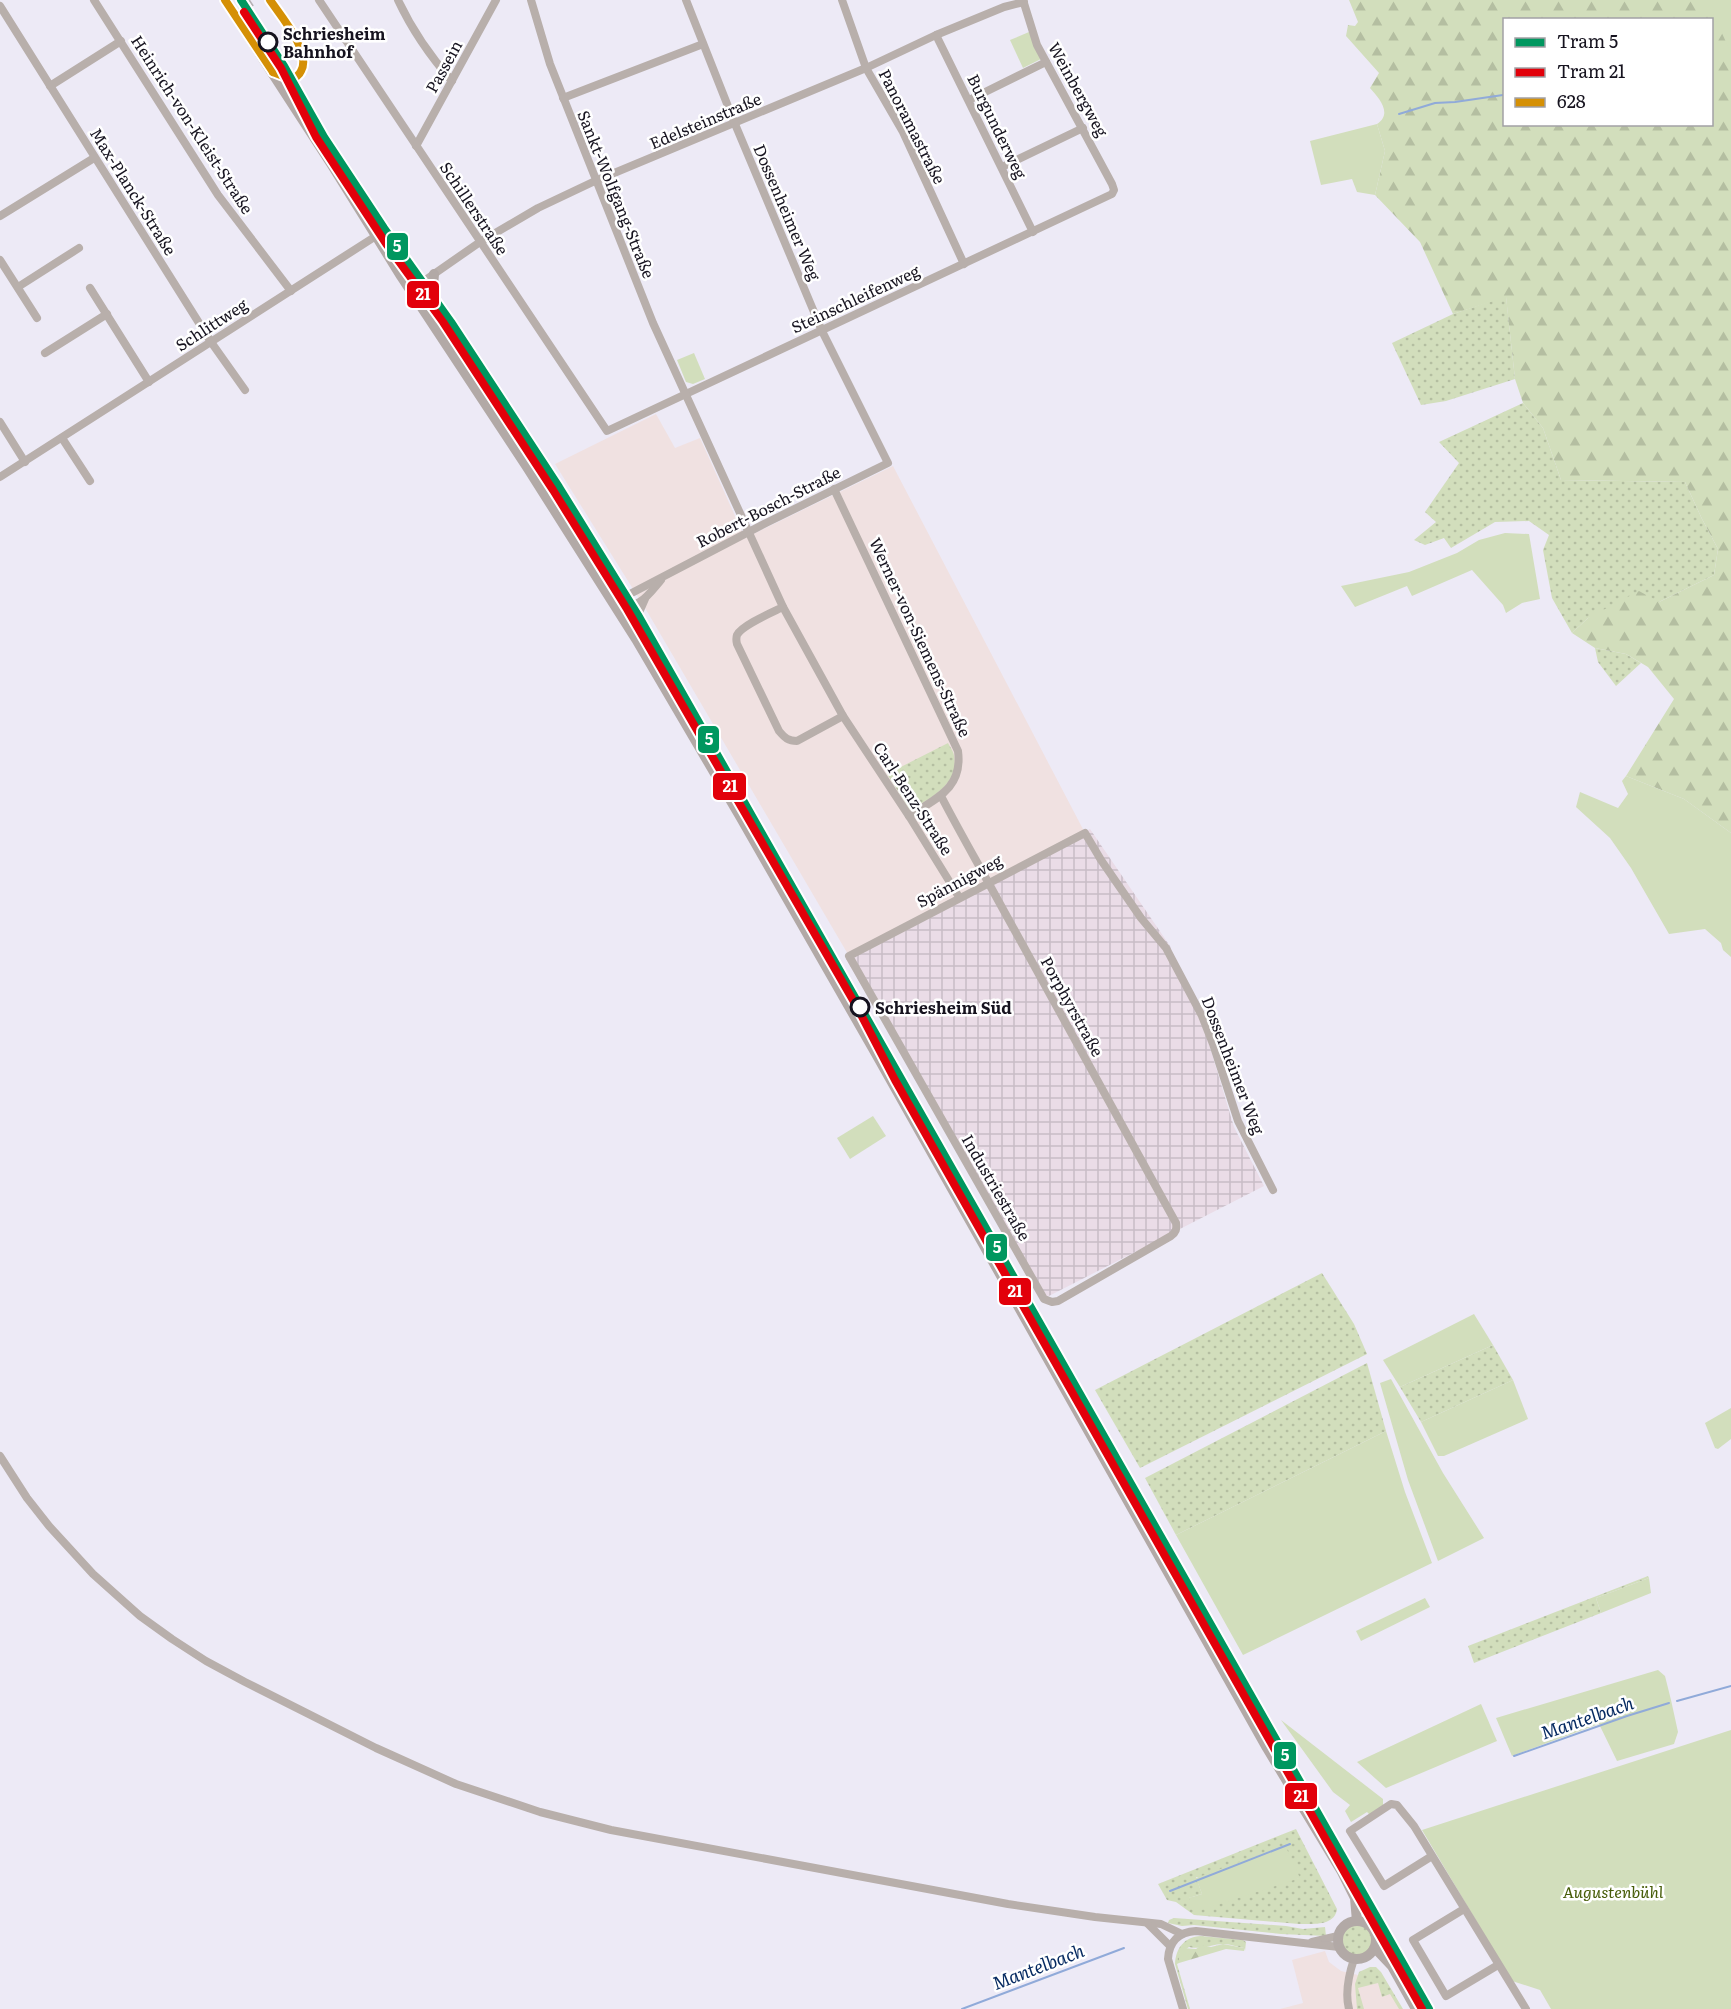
<svg xmlns="http://www.w3.org/2000/svg" width="1731" height="2009" font-family="Literata,serif">
  <style>
    .commercial { fill: #f0e1e1 }
    .industrial { fill: url(#industrial-grid) }
    .grass { fill: url(#grass-dots); fill-rule: evenodd }
    .forest { fill: url(#forest-firs); fill-rule: evenodd }
    .green { fill: #d2debc }
    .lines { fill: none; stroke-linecap: round; stroke-linejoin: round }
    .stream { stroke: #90aad9; stroke-width: 2 }
    .minor { stroke: #b8afab; stroke-width: 8 }
    .major { stroke: #b2a9a6; stroke-width: 10 }
    .rail { stroke: #b6b0b4; stroke-width: 2; stroke-dasharray: 12 6; stroke-linecap: butt }
    .bus-1-casing { stroke: #fff; stroke-width: 12 }
    .bus-1 { stroke: #d59005; stroke-width: 8 }
    .tram-1-casing { stroke: #fff; stroke-width: 12 }
    .tram-2-casing { stroke: #fff; stroke-width: 12 }
    .tram-1 { stroke: #00975f; stroke-width: 8 }
    .tram-2 { stroke: #e2000a; stroke-width: 8 }
    .stop-dot { fill: #fff; stroke: #16131f; stroke-width: 3 }
    .labels { text-anchor: middle; dominant-baseline: central; stroke-width: 5; stroke-linejoin: round; paint-order: stroke }
    .stop-label { font-size: 16px; font-weight: bold; fill: #16131f; stroke: #fff; text-anchor: start }
    .street-label { font-size: 16px; fill: #16131f; stroke: #fff }
    .park-label { font-size: 16px; font-style: italic; fill: #465c08; stroke: #fff }
    .water-label { font-size: 18px; font-style: italic; fill: #062a61; stroke: #fff }
    .line-badge { stroke: #fff; stroke-width: 2 }
    .badge-label { font-size: 16px; text-anchor: middle; font-weight: bold; fill: #fff }
  </style>
  <defs>
    <pattern id="industrial-grid" width="8" height="8" patternUnits="userSpaceOnUse" patternTransform="scale(1.5)"><rect width="8" height="8" fill="#eadce7"/><path d="M0 4h8M4 0v8" fill="none" stroke="#c8bcc6"/></pattern>
    <pattern id="grass-dots" width="8" height="8" patternUnits="userSpaceOnUse" patternTransform="scale(1.5)"><rect width="8" height="8" fill="#d2debc"/><path d="M2 2h.1M6 6h.1" fill="none" stroke="#b4bea1" stroke-width="1.8" stroke-linecap="round"/></pattern>
    <pattern id="forest-firs" width="22" height="20" patternUnits="userSpaceOnUse" patternTransform="scale(1.5)"><rect width="22" height="20" fill="#d2debc"/><path d="M5 1l3.5 6h-7zM16 11l3.5 6h-7z" fill="#b4bea1"/></pattern>
  </defs>
  <rect width="100%" height="100%" fill="#edeaf6"/>
  <g class="commercial">
    <polygon points="656,414 675,448 700,438 745,538 893,466 1085,833 849,956 648,613 555,464"/>
    <polygon points="1325,1951 1329,1962 1341,1971 1358,1975 1378,1970 1401,2009 1280,2009 1303,2003 1292,1960"/>
  </g>
  <polygon class="industrial" points="1090,829 1170,946 1208,1041 1234,1127 1264,1186 1047,1297 846,959"/>
  <g class="grass">
    <polygon points="1506,296 1515,379 1446,401 1421,405 1392,343 1453,314"/>
    <polygon points="1523,403 1543,428 1561,480 1685,482 1702,519 1718,549 1714,575 1659,602 1588,618 1572,633 1552,598 1543,550 1549,535 1529,521 1495,522 1451,548 1444,538 1425,545 1414,540 1436,522 1425,512 1459,463 1439,442"/>
    <polygon points="1595,648 1626,654 1641,663 1616,686 1598,662"/>
    <path d="M948 743C950 747 954 752 954 756 960 784 929 799 910 810L887 774Z"/>
    <polygon points="1322,1273 1354,1324 1367,1354 1140,1468 1095,1390"/>
    <polygon points="1493,1345 1513,1380 1421,1422 1400,1387"/>
    <polygon points="1367,1363 1386,1431 1176,1535 1145,1478"/>
    <polygon points="1648,1576 1649,1578 1596,1598 1601,1613 1474,1663 1468,1646"/>
    <path d="M1296 1829 1337 1909C1335 1926 1313 1924 1299 1924L1194 1915 1176 1902 1167 1900 1158 1884ZM1196 1877 1299 1878 1189 1898 1202 1894Z"/>
    <polygon points="1174,1918 1286,1926 1303,1929 1325,1927 1326,1936 1281,1934 1194,1925 1182,1926 1168,1923 1169,1920"/>
    <circle cx="1358" cy="1939" r="17"/>
    <path d="M1201 1936 1243 1940 1246 1942 1245 1951 1244 1948C1238 1947 1230 1944 1224 1944 1212 1944 1202 1950 1189 1947L1179 1954V1963L1177 1964 1190 2009H1188L1175 1964C1176 1948 1184 1937 1201 1936Z"/>
    <polygon points="1370,1967 1376,1967 1381,1972 1403,2009 1399,2009 1390,1994 1382,1997 1378,1983 1358,1988 1364,2009 1357,2009 1355,1984 1359,1972"/>
  </g>
  <g class="forest">
    <path d="M1349 0H1731V833L1684 799 1626 776 1674 699 1648 667 1626 654 1595 648 1572 633 1588 618 1639 591 1659 602 1714 575 1718 549 1702 519 1685 482 1561 480 1543 428 1523 403 1515 379 1506 297 1453 314 1420 242 1375 195 1385 151 1377 124C1393 114 1379 98 1370 88L1379 73 1346 36 1348 25 1355 26 1358 22ZM1504 20H1712V124H1504Z"/>
    <polygon points="1223,1944 1244,1948 1244,1951 1226,1949 1179,1963 1179,1954 1183,1948 1196,1949 1202,1945 1211,1947"/>
  </g>
  <g class="green">
    <polygon points="1706,0 1731,0 1731,53 1709,5"/>
    <polygon points="1029,32 1041,59 1023,68 1010,40"/>
    <polygon points="1377,124 1385,151 1375,195 1357,192 1352,179 1321,185 1310,141"/>
    <polygon points="694,353 705,379 693,384 686,382 677,360"/>
    <polygon points="1505,533 1529,534 1540,599 1522,603 1506,613 1503,605 1472,570 1412,596 1407,586 1355,607 1341,586 1409,572 1457,553 1479,540"/>
    <polygon points="1626,776 1684,799 1731,833 1731,957 1723,950 1721,943 1705,929 1669,934 1631,868 1610,838 1576,807 1580,792 1618,808 1628,794 1622,781"/>
    <polygon points="873,1116 886,1136 850,1159 837,1138"/>
    <polygon points="1474,1314 1493,1345 1400,1387 1383,1360"/>
    <polygon points="1391,1379 1443,1473 1484,1538 1438,1561 1408,1480 1380,1383"/>
    <polygon points="1513,1380 1528,1419 1444,1456 1438,1456 1421,1422"/>
    <polygon points="1731,1408 1731,1439 1718,1449 1715,1448 1705,1423"/>
    <polygon points="1386,1431 1405,1492 1432,1563 1243,1655 1176,1535"/>
    <polygon points="1649,1578 1651,1593 1601,1613 1596,1598"/>
    <polygon points="1425,1598 1430,1607 1361,1641 1356,1631"/>
    <polygon points="1658,1670 1665,1676 1671,1700 1678,1732 1674,1744 1617,1761 1599,1724 1512,1756 1496,1718"/>
    <polygon points="1481,1704 1497,1741 1386,1788 1357,1762"/>
    <polygon points="1281,1720 1383,1799 1383,1807 1370,1815 1367,1812 1351,1822 1345,1811 1350,1805 1333,1792"/>
    <polygon points="1731,1730 1731,2009 1551,2009 1540,1990 1512,1981 1422,1830"/>
    <polygon points="1285,1845 1300,1878 1195,1912 1189,1898 1202,1894 1196,1878"/>
  </g>
  <g class="lines">
    <g class="stream">
      <polyline points="1399,114 1435,103 1455,102 1503,95"/>
      <polyline points="1677,1701 1731,1686"/>
      <polyline points="1514,1756 1627,1716 1669,1703"/>
      <polyline points="1170,1891 1290,1844"/>
      <polyline points="962,2009 1124,1948"/>
    </g>
    <g class="minor">
      <polyline points="94,0 218,195 291,291"/>
      <polyline points="319,0 607,431 1112,194 1114,190 1112,184 1037,45 1023,0"/>
      <path d="M398 0C412 30 430 56 452 81"/>
      <polyline points="531,0 550,64 653,323 783,607 843,716 909,816 959,897"/>
      <polyline points="842,0 866,68 903,132 964,264"/>
      <polyline points="0,6 211,342 245,390"/>
      <polyline points="936,35 1033,232"/>
      <polyline points="50,86 121,41"/>
      <polyline points="563,98 703,44"/>
      <polyline points="969,100 1046,62"/>
      <polyline points="416,146 496,0"/>
      <polyline points="1002,167 1083,128"/>
      <polyline points="0,216 94,158"/>
      <polyline points="0,260 37,318"/>
      <polyline points="18,287 79,248"/>
      <polyline points="90,288 149,382"/>
      <polyline points="411,290 480,242 538,208 595,181 866,68 936,35 1004,7 1024,2"/>
      <polyline points="45,353 107,314"/>
      <polyline points="0,422 25,462"/>
      <polyline points="62,438 90,481"/>
      <polyline points="0,477 376,236"/>
      <path d="M834 489 958 751C963 788 937 798 909 816"/>
      <polyline points="614,604 626,596 766,523 888,463 822,331 735,124 686,0"/>
      <path d="M614 604C639 610 646 598 661 580"/>
      <path d="M783 607C773 612 742 625 737 635 736 638 736 640 737 644L779 731C785 738 788 741 797 741L843 716"/>
      <polyline points="636,639 638,615 645,599"/>
      <path d="M941 796C956 825 972 853 988 882 1050 995 1113 1109 1176 1223 1177 1229 1176 1232 1171 1236L1058 1301 1052 1302 1044 1299 849 956 1085 833 1101 860 1141 918 1166 948 1202 1016 1213 1044 1238 1121 1273 1190"/>
      <polyline points="0,1456 27,1498 49,1526 93,1574 140,1616 172,1639 206,1661 245,1682 376,1748 456,1784 540,1812 611,1830 1008,1904 1095,1917 1161,1924 1182,1934"/>
      <polyline points="1432,1856 1384,1886 1350,1831 1391,1804 1397,1805 1414,1826 1526,2009"/>
      <polyline points="1464,1909 1413,1940 1446,1996 1498,1965"/>
      <polyline points="1148,1924 1170,1946"/>
      <polyline points="1312,1942 1338,1936"/>
      <path d="M1183 2009 1168 1959C1169 1941 1179 1932 1196 1931L1339 1947"/>
      <path d="M1349 2009C1345 1994 1349 1974 1354 1959"/>
    </g>
    <g class="major">
      <polyline points="225,0 332,165 401,276 527,467 636,639 741,818 875,1052 1267,1748 1342,1872 1355,1898 1357,1921"/>
      <polyline points="434,325 432,299 434,274"/>
      <circle cx="1357" cy="1940" r="19"/>
      <polyline points="1375,1948 1392,1966 1416,2009"/>
    </g>
    <polyline class="rail" points="249,0 253,6"/>
    <defs>
      <g id="bus-1">
        <polyline points="225,0 273,72"/>
        <path d="M270 0C280 15 312 52 301 71 300 74 297 76 295 78H288L273 72"/>
      </g>
    </defs>
    <use href="#bus-1" class="bus-1-casing"/>
    <use href="#bus-1" class="bus-1"/>
    <defs>
      <polyline id="tram-1" points="241,0 284,66 324,137 384,228 451,322 559,487 638,615 1429,2009"/>
      <polyline id="tram-2" points="244,12 281,68 316,137 387,245 443,322 553,490 627,609 857,1007 895,1080 1422,2009"/>
    </defs>
    <use href="#tram-1" class="tram-1-casing"/>
    <use href="#tram-2" class="tram-2-casing"/>
    <use href="#tram-1" class="tram-1"/>
    <use href="#tram-2" class="tram-2"/>
  </g>
  <g class="stop-dot">
    <circle cx="268" cy="42" r="9"/>
    <circle cx="860" cy="1007" r="9"/>
  </g>
  <g class="labels">
    <g class="stop-label">
      <text x="283" y="33">Schriesheim<tspan x="283" dy="18">Bahnhof</tspan></text>
      <text x="875" y="1007">Schriesheim Süd</text>
    </g>
    <g class="street-label">
      <text transform="translate(443 66) rotate(-61)">Passein</text>
      <text transform="translate(1079 89) rotate(61)">Weinbergweg</text>
      <text transform="translate(705 120) rotate(-23)">Edelsteinstraße</text>
      <text transform="translate(193 124) rotate(57)">Heinrich-von-Kleist-Straße</text>
      <text transform="translate(913 126) rotate(63)">Panoramastraße</text>
      <text transform="translate(998 126) rotate(64)">Burgunderweg</text>
      <text transform="translate(134 191) rotate(58)">Max-Planck-Straße</text>
      <text transform="translate(617 194) rotate(68)">Sankt-Wolfgang-Straße</text>
      <text transform="translate(475 208) rotate(56)">Schillerstraße</text>
      <text transform="translate(788 212) rotate(67)">Dossenheimer Weg</text>
      <text transform="translate(855 298) rotate(-25)">Steinschleifenweg</text>
      <text transform="translate(211 324) rotate(-33)">Schlittweg</text>
      <text transform="translate(768 506) rotate(-27)">Robert-Bosch-Straße</text>
      <text transform="translate(921 637) rotate(65)">Werner-von-Siemens-Straße</text>
      <text transform="translate(914 798) rotate(57)">Carl-Benz-Straße</text>
      <text transform="translate(959 880) rotate(-28)">Spännigweg</text>
      <text transform="translate(1073 1006) rotate(61)">Porphyrstraße</text>
      <text transform="translate(1234 1065) rotate(69)">Dossenheimer Weg</text>
      <text transform="translate(997 1187) rotate(60)">Industriestraße</text>
    </g>
    <g class="park-label">
      <text x="1613" y="1891">Augustenbühl</text>
    </g>
    <g class="water-label">
      <text transform="translate(1587 1717) rotate(-19)">Mantelbach</text>
      <text transform="translate(1038 1966) rotate(-21)">Mantelbach</text>
    </g>
  </g>
  <g class="line-badge">
    <rect x="386" y="232" width="23" height="29" rx="6" fill="#00975f"/>
    <rect x="406" y="280" width="34" height="29" rx="6" fill="#e2000a"/>
    <rect x="697" y="725" width="23" height="29" rx="6" fill="#00975f"/>
    <rect x="712" y="772" width="35" height="29" rx="6" fill="#e2000a"/>
    <rect x="985" y="1233" width="23" height="29" rx="6" fill="#00975f"/>
    <rect x="998" y="1277" width="34" height="29" rx="6" fill="#e2000a"/>
    <rect x="1273" y="1741" width="24" height="29" rx="6" fill="#00975f"/>
    <rect x="1284" y="1782" width="34" height="28" rx="6" fill="#e2000a"/>
  </g>
  <g class="badge-label">
    <text x="397" y="252">5</text>
    <text x="423" y="300">21</text>
    <text x="709" y="745">5</text>
    <text x="730" y="792">21</text>
    <text x="997" y="1253">5</text>
    <text x="1015" y="1297">21</text>
    <text x="1285" y="1761">5</text>
    <text x="1301" y="1802">21</text>
  </g>
  <rect x="1503" y="18" width="210" height="108" fill="#ffffff" stroke="#a2a1a5" stroke-width="1.5"/>
  <rect x="1515" y="38" width="30" height="9" fill="#00975f" stroke="#a2a1a5" stroke-width="1.5"/>
  <text x="1557" y="48" font-size="18" fill="#16131f">Tram 5</text>
  <rect x="1515" y="68" width="30" height="9" fill="#e2000a" stroke="#a2a1a5" stroke-width="1.5"/>
  <text x="1557" y="78" font-size="18" fill="#16131f">Tram 21</text>
  <rect x="1515" y="98" width="30" height="9" fill="#d59005" stroke="#a2a1a5" stroke-width="1.5"/>
  <text x="1557" y="108" font-size="18" fill="#16131f">628</text>
</svg>
